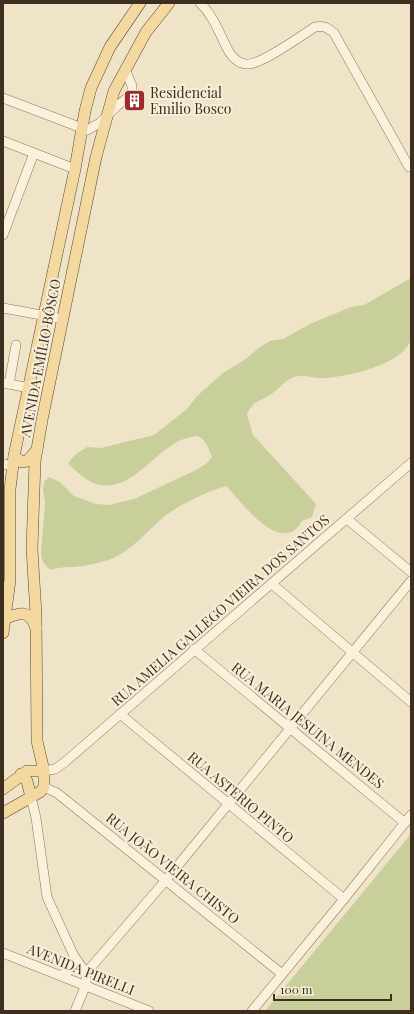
<svg xmlns="http://www.w3.org/2000/svg" width="414" height="1014" font-family="'Playfair Display',serif">
  <style>
    .green { fill: #c9cf9b }
    .lines { fill: none; stroke-linecap: round; stroke-linejoin: round }
    .minor-casing { stroke: #8d765c; stroke-width: 10 }
    .major-casing { stroke: #5b4430; stroke-width: 12 }
    .minor { stroke: #faf1dc; stroke-width: 9 }
    .major { stroke: #f3d9a0; stroke-width: 11 }
    .labels { text-anchor: middle; dominant-baseline: central; stroke-width: 4; stroke-linejoin: round; paint-order: stroke }
    .poi-label { font-size: 14px; fill: #3d2e20; stroke: #f7eed8; text-anchor: start }
    .street-label { font-size: 14px; fill: #3d2e20; stroke: #f7eed8 }
  </style>
  <rect width="100%" height="100%" fill="#f0e4c8"/>
  <g class="green">
    <path d="M411 278C411 289 413 334 410 342 400 365 347 377 324 378 313 379 305 374 294 377 285 380 278 390 270 395 259 402 254 400 247 414L253 435 316 504 312 517 302 521C281 558 241 501 226 486 204 493 185 502 166 515 150 528 137 545 119 555 107 562 90 565 75 567 67 567 60 567 51 570 44 565 42 562 41 553L45 502 43 489 44 482 49 477 60 482 74 496 96 504 109 505 134 499 196 470 207 463 212 457C209 450 205 437 196 436 191 436 185 439 181 440 155 451 132 491 100 485 90 484 75 471 68 463L76 454 87 447 101 448 154 435 187 409 197 396 223 373 247 358 260 347 270 341 283 339 310 324 351 307 364 305Z"/>
    <polygon points="411,834 411,1011 265,1011"/>
  </g>
  <g class="lines">
    <defs>
      <g id="minor">
        <path d="M200 3C212 14 218 30 225 44 229 53 235 63 246 64 260 66 302 35 315 27 324 25 327 28 334 33L409 167"/>
        <polyline points="3,98 87,130 100,123 117,106 132,94 132,86 125,69"/>
        <polyline points="3,141 75,169"/>
        <polyline points="3,235 34,153"/>
        <polyline points="3,308 63,319"/>
        <polyline points="4,383 29,388"/>
        <polyline points="9,384 16,345"/>
        <polyline points="3,464 14,466"/>
        <polyline points="347,519 411,572"/>
        <polyline points="272,584 411,702"/>
        <polyline points="194,649 405,823"/>
        <polyline points="120,714 344,899"/>
        <polyline points="44,771 55,769 65,762 411,463"/>
        <polyline points="44,787 57,793 282,974"/>
        <polyline points="31,797 36,818 47,897 74,956 86,973 86,985 75,1011"/>
        <polyline points="3,953 149,1011"/>
        <polyline points="86,973 166,880 411,581"/>
        <path d="M61 975C72 971 73 967 74 956"/>
        <polyline points="252,1011 344,899 411,815"/>
      </g>
      <g id="major">
        <polyline points="14,456 22,462 27,461 37,450"/>
        <path d="M6 618C22 612 29 610 36 628"/>
        <polyline points="3,633 10,580 10,489 14,456 75,169 85,111 91,88 110,47 140,3"/>
        <polyline points="21,774 27,781 31,797"/>
        <polyline points="3,789 27,771 44,771"/>
        <polyline points="3,813 40,792 44,787 44,771 37,741 36,614 32,549 35,461 42,420 96,157 114,91 146,32 169,3"/>
      </g>
    </defs>
    <use href="#minor" class="minor-casing"/>
    <use href="#major" class="major-casing"/>
    <use href="#minor" class="minor"/>
    <use href="#major" class="major"/>
  </g>
  <defs>
    <symbol id="building-square" viewBox="-11 -11 22 22"><rect x="-9" y="-9" width="18" height="18" rx="4" fill="#9e2a2b" stroke="#f7eed8"/><path d="M-4-6H4V6H1V3H-1V6H-4ZM-2.5-4.3h1.7v1.8h-1.7ZM.8-4.3h1.7v1.8H.8ZM-2.5-1h1.7V.8h-1.7ZM.8-1h1.7V.8H.8Z" fill="#fff"/></symbol>
  </defs>
  <g fill-rule="evenodd">
    <use href="#building-square" x="122" y="88" width="25" height="25"/>
  </g>
  <g class="labels">
    <g class="poi-label">
      <text x="150" y="92">Residencial<tspan x="150" dy="16">Emilio Bosco</tspan></text>
    </g>
    <g class="street-label">
      <text transform="translate(40 358) rotate(-79)">AVENIDA EMÍLIO BÔSCO</text>
      <text transform="translate(220 610) rotate(-41)">RUA AMELIA GALLEGO VIEIRA DOS SANTOS</text>
      <text transform="translate(308 725) rotate(39)">RUA MARIA JESUINA MENDES</text>
      <text transform="translate(241 797) rotate(40)">RUA ASTERIO PINTO</text>
      <text transform="translate(173 868) rotate(39)">RUA JOÃO VIEIRA CHISTO</text>
      <text transform="translate(81 969) rotate(22)">AVENIDA PIRELLI</text>
    </g>
  </g>
  <rect width="414" height="1014" fill="none" stroke="#3d2e20" stroke-width="8"/>
  <path d="M274 994v6h117v-6" fill="none" stroke="#3d2e20" stroke-width="2"/>
  <text x="280" y="994" font-size="12" fill="#3d2e20" stroke="#f7eed8" stroke-width="3" paint-order="stroke">100 m</text>
</svg>
